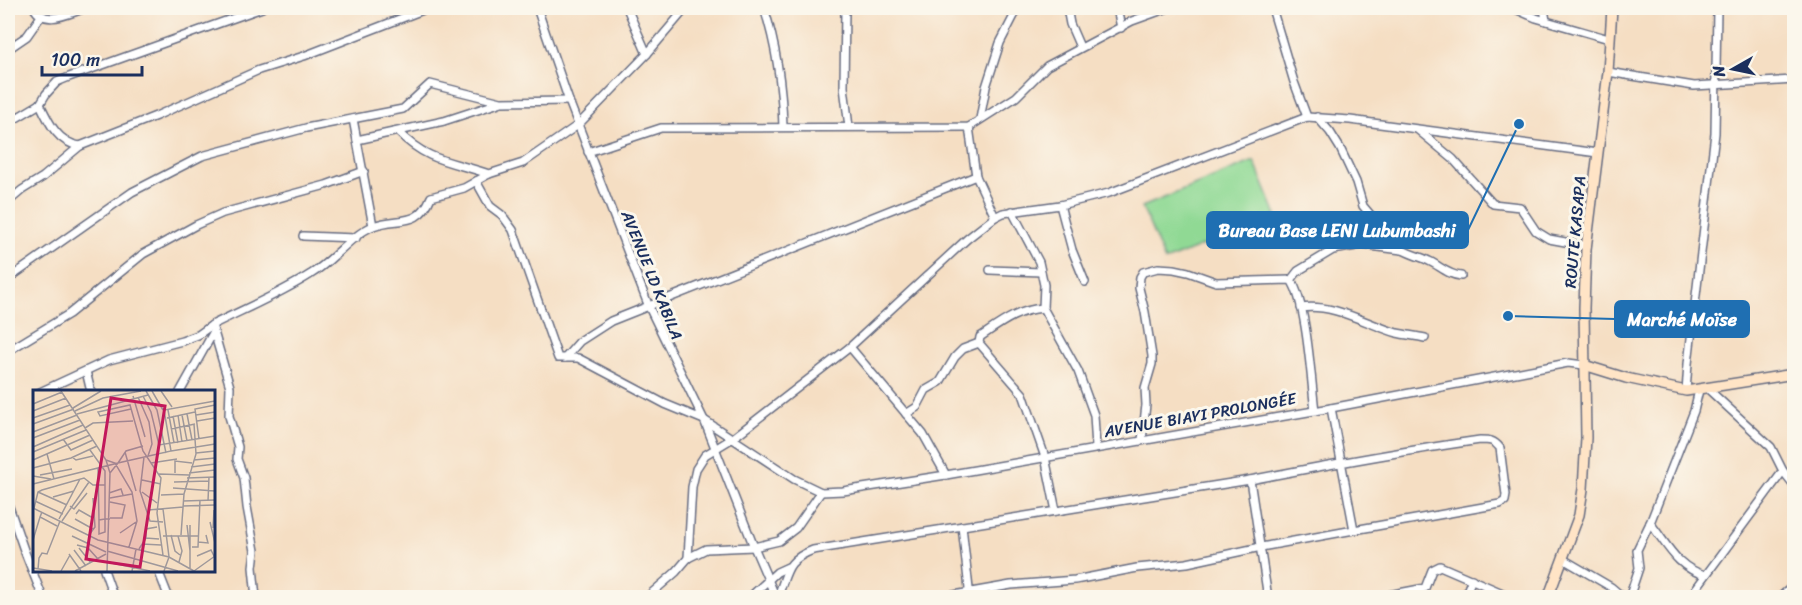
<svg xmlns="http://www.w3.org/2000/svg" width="1802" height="605" font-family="Sriracha,sans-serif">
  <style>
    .green { fill: #90d994; stroke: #568479; stroke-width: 1.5 }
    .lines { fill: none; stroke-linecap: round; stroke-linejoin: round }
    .street-casing { stroke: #676c81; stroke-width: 10 }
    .secondary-casing { stroke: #676c81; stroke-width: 12 }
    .street { stroke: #fff; stroke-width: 7 }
    .secondary { stroke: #ffe4c6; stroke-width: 9 }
    .labels { text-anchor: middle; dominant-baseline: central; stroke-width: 6; stroke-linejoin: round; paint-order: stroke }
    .street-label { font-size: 16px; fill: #1b2f5e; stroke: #fbf7ec }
    .inset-road { fill: none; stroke: #9e989b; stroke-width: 1.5 }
    .view { fill: #c2185b; fill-opacity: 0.15; stroke: #c2185b; stroke-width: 3 }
    .inset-edge { fill: none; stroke: #1b2f5e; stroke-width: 3 }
    .leader { fill: none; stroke: #1f6fb2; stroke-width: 2 }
    .callout-dot { fill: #1f6fb2; stroke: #fbf7ec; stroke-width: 2 }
    .callout { fill: #1f6fb2; stroke: #1f6fb2; stroke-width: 2 }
    .callout-label { font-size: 18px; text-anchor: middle; font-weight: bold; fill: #fff }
  </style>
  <rect width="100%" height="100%" fill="#fbf7ec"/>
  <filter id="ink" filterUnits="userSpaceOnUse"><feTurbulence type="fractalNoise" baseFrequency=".0167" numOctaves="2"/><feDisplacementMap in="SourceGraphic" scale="12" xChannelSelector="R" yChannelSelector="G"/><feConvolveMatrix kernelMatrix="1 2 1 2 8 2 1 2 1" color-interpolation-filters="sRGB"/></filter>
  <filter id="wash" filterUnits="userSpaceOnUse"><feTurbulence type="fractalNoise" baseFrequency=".008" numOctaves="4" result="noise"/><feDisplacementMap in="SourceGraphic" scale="24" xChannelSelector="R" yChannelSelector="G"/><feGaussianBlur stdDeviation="1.35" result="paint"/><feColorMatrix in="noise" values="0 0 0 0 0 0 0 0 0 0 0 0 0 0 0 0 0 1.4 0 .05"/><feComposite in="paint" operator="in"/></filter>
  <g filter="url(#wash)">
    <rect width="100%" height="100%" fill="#f5dec3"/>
    <polygon class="green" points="1254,161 1276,215 1165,261 1142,207"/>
  </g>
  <g filter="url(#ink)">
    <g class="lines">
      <defs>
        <g id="street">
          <path d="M34 8C45 27 69 13 86 8"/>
          <polyline points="537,8 569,101 649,307 704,420 794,479 821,492 843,491 946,475 1331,408 1568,363 1584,365"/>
          <polyline points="627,8 647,54"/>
          <path d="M764 8C777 48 782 86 783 127"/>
          <polyline points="845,8 844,87 849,127"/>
          <polyline points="1067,8 1070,24 1080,47"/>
          <polyline points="1117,8 1121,28"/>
          <polyline points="1272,8 1294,82 1307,117"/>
          <polyline points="1513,8 1536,18 1609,39"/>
          <polyline points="1544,8 1546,21"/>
          <polyline points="8,49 27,36 41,16"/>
          <polyline points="1608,72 1694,86 1794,80"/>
          <path d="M40 104C49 123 58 143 80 146"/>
          <path d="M1317 117 1330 132 1340 148 1356 182 1363 206 1397 246C1406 254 1418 255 1429 261 1440 266 1448 275 1461 276"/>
          <polyline points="353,119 373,226"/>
          <polyline points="980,119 986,87 1000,43 1018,8"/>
          <polyline points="8,123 40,104 46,94 57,82 69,77 262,8"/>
          <polyline points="969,127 976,176 995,217"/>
          <polyline points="1418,130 1453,159 1493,204 1520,207 1536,231 1549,239 1587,246"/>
          <path d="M398 132C428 162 451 161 489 174"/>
          <polyline points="357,140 444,121 499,103"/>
          <polyline points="588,152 661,128 969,127 1016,97 1047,66 1132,21 1168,8"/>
          <polyline points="476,181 490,206 502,215 513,230 558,358 578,358 665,404 704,420 754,547 776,598"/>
          <polyline points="8,202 22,190 43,177 80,146 156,116 259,70 304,56 428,8"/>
          <polyline points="1060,205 1072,250 1085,282"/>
          <polyline points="1012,211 1039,262 1044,285 1043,308 1078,371 1094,415 1096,448"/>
          <polyline points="303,236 356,238"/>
          <polyline points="990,270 1041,272"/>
          <polyline points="8,279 132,192 202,156 306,128 403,109 430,84 501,102 569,101"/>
          <polyline points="1291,280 1298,271 1333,250 1362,245 1402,250"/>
          <path d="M1043 308C1017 310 1001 323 980 337L979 343 1023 394 1045 457 1056 511"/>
          <path d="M1301 308C1334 303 1366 324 1397 333 1406 335 1416 336 1425 338"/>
          <polyline points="212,325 230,387 229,416 238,447 237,459 244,478 247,507 255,551 253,567 256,598"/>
          <polyline points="850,347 923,434 946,475"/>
          <polyline points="8,351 69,314 143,254 196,225 223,213 326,185 364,171"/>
          <polyline points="565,358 580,341 611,321 976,176"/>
          <polyline points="86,371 91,392"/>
          <polyline points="1708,389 1771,447 1783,471 1794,485"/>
          <polyline points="1686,391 1688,364 1715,133 1717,8"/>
          <path d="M40 392 109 360 182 341 198 335 212 325C244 309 280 294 311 274 333 261 350 236 373 226 399 216 418 229 431 197L464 188 489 174 523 163 578 125 647 54 686 8"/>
          <polyline points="180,392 213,333"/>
          <polyline points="906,414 917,407 926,390 940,382 955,357 963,349 979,343"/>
          <path d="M1142 440 1146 405 1145 388 1152 364V356L1145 312 1139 288 1140 277 1143 272 1158 268 1174 269 1188 272 1216 282 1291 280C1307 303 1311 380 1315 411"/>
          <polyline points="1250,480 1268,598"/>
          <polyline points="8,504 24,550 43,598"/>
          <path d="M1650 523C1667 544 1677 568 1705 575"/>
          <polyline points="962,526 970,598"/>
          <polyline points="688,558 692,487 696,469 705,455 733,438 850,347 967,239 995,217 1003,213 1060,205 1109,193 1307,117 1350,120 1598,153"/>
          <polyline points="1563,559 1611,587 1624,598"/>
          <polyline points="104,570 114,598"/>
          <polyline points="158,570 169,598"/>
          <polyline points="646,598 676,572 688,558 706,549 754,547 779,541 796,528 821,492"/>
          <polyline points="749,598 777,572 788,567"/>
          <path d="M777 598C788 573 784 561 813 550L1250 480C1326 465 1403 451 1480 440 1489 440 1494 440 1500 448L1506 495 1505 501 1500 504 1354 530 1331 408"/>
          <polyline points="937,598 1011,585 1075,580 1137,568 1187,563 1261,547 1354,530"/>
          <polyline points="1373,598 1425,588 1432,570 1440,566 1514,598"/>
          <polyline points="1464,598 1472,579"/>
          <polyline points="1629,598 1639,568 1637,550 1650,523 1694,411 1699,390"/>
          <polyline points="1689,598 1783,471"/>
          <polyline points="1779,598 1794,585"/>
        </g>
        <g id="secondary">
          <polyline points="1584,365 1626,378 1686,391 1794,374"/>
          <polyline points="1548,598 1579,515 1583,489 1586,438 1584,308 1586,249 1608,72 1612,8"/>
        </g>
      </defs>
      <use href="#street" class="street-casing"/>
      <use href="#secondary" class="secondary-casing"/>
      <use href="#street" class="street"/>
      <use href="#secondary" class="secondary"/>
    </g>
  </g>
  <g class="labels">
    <g class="street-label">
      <text transform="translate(1575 232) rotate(-85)">ROUTE KASAPA</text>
      <text transform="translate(652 275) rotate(68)">AVENUE LD KABILA</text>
      <text transform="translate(1200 415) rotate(-10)">AVENUE BIAYI PROLONGÉE</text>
    </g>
  </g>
  <g transform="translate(33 390)">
    <rect width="182" height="182" fill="#f5dec3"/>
    <path class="inset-road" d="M28 1 73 70 77 83 74 181M113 1 124 20 133 63M119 1 130 20M128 1 139 17M100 6 112 47M110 6 118 22 126 55 182 46M105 7 116 32 119 54 115 66M0 14 29 2M40 18 68 1M98 19 67 26 65 22 97 15 110 61 128 88 124 123 130 165M135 20 141 53M0 21 33 8M42 21 70 8 108 1M44 24 115 5M154 24 159 50M145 25 149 52M149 25 154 51M163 25 182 22M140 26 145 53M0 28 37 15M134 28 162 22M164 31 182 28M0 34 41 19M52 38 60 33 100 31M138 39 162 34M0 42 44 25M0 48 47 30M30 49 38 60 60 50M166 49 162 19 182 15M0 57 50 35M57 60 72 81V142L66 144V130L72 129H77M138 61 182 54M0 62 53 40M92 62 103 101M163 63 182 61M14 64 21 89M39 67 43 70 60 66M111 67 107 101 117 131 130 132M0 70 57 45M73 70 82 73 99 102 104 131 96 157M161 70 182 68M118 73 144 69M158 77 182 74M0 78 38 68 64 56M65 78 66 130M77 83 85 73 138 61 131 20 182 11M142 83V71L159 73M156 83 182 80M126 84 156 85M7 85 39 79M0 86 18 89M154 88 182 87M109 90 128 94M141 92 176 91M0 94 85 73 93 61 110 56M140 98 182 101M5 102 34 115M109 102 124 113M76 103 88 99 90 105M128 105 151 104M20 107 41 101M77 108 99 104M2 111 30 124M150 111 182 110M175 111 176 87M77 112 92 115 89 128H77M37 116 41 119 54 103M150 116 182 115M0 118 65 150 136 167 161 181M1 118 5 102 9 100 51 88 60 95H72M130 119 136 167 131 181M115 120 150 117M9 122 7 127 24 136M43 124 46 120 60 128M26 129 47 89M42 129 60 139M29 131 56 92M177 132 182 153M154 135 157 161M157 135V178M180 138 181 120M87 143 103 132M56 145 62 137 60 108M138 145 142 161 147 165M148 145 151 104 163 64 161 34M39 146 73 162M130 146H165M145 146 149 161 146 172M113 149V139L124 137M0 150 7 127M165 152 175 153 173 145M109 154 128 155M44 155 55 158 65 169M159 157H165L167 110M46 158 58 173M106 159 113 148 126 149M41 160 53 176M74 161 145 181M36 164 48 181M164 166 178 160 181 166M74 172 117 181M0 178 19 181M5 179 6 168 9 163 14 164 27 131M28 181 37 165M42 181 73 164M99 181 103 159M161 181 182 166"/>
    <path class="view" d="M78 8 132 16 107 177 53 169Z"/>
    <rect width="182" height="182" class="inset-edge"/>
  </g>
  <path class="leader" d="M1519 124L1468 230M1508 316L1615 319"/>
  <g class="callout-dot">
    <circle cx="1519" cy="124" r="6"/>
    <circle cx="1508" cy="316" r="6"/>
  </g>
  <g class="callout">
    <rect x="1207" y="212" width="261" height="36" rx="6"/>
    <rect x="1615" y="301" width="134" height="36" rx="6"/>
  </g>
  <g class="callout-label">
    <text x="1337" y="237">Bureau Base LENI Lubumbashi</text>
    <text x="1682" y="326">Marché Moïse</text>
  </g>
  <rect width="1802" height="605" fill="none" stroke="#fbf7ec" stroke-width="30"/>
  <g transform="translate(1733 69) rotate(261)" stroke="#fbf7ec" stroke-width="4.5" paint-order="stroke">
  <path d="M0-4.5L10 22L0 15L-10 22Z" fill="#1b2f5e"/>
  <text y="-9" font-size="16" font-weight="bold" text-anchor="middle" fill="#1b2f5e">N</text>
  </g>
  <path d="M42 66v9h100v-9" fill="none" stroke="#1b2f5e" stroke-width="3"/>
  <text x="51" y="66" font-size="18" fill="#1b2f5e" stroke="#fbf7ec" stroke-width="4.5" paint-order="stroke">100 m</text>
</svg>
